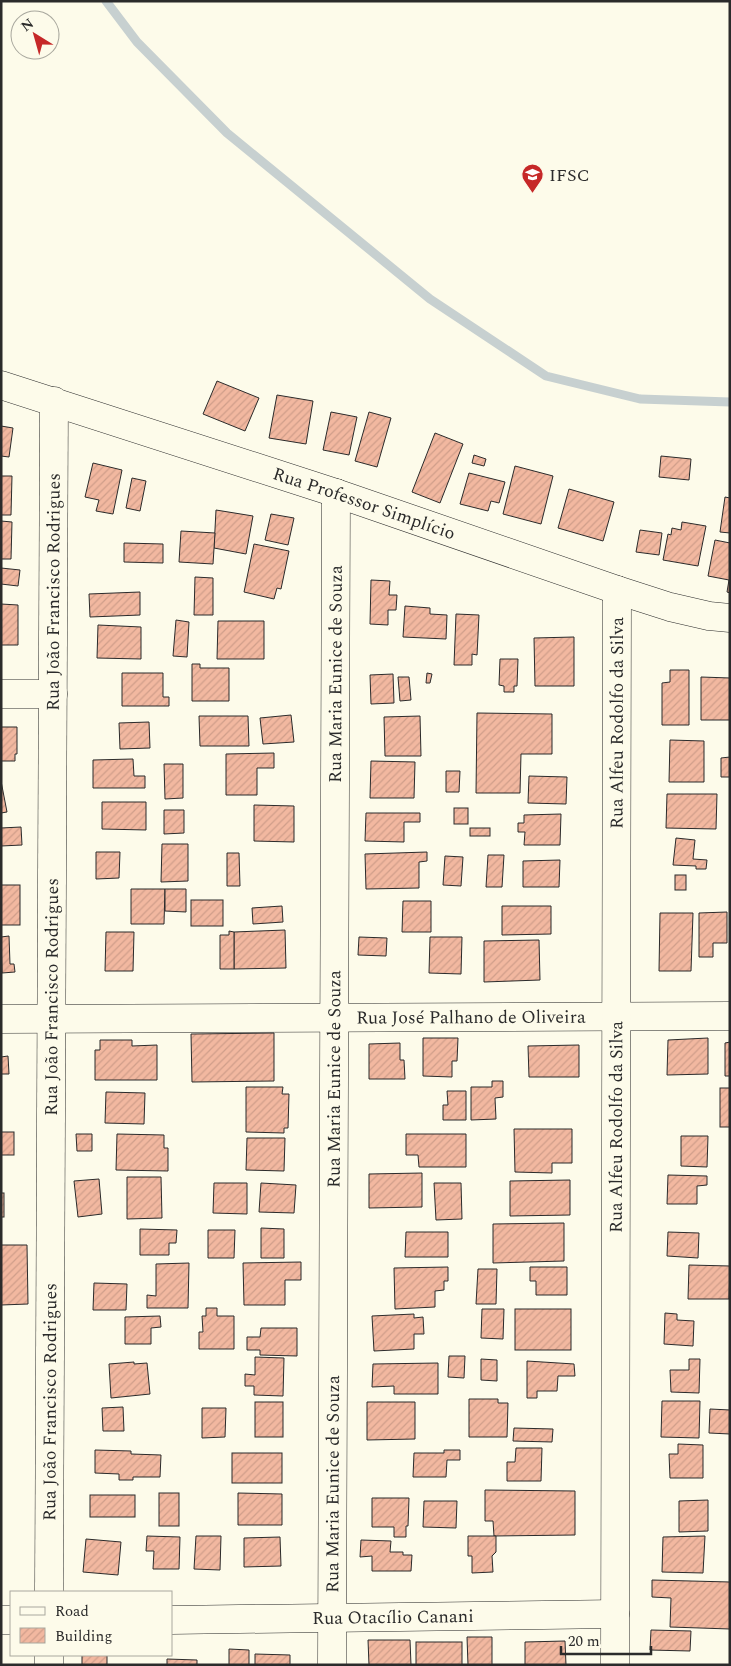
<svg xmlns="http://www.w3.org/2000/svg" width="731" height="1666" font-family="Spectral,serif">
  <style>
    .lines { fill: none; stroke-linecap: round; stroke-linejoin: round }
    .stream { stroke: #c7d0d0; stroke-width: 9 }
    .building { fill: url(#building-hatch); stroke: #2b2b2b }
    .minor-casing { stroke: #2b2b2b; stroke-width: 29 }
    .minor { stroke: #fdfbea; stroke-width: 28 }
    .labels { text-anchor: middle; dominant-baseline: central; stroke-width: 4; stroke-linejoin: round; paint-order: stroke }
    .poi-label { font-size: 18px; fill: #2b2b2b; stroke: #fdfbea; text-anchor: start }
    .street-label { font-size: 18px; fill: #2b2b2b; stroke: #fdfbea }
  </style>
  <defs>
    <pattern id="building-hatch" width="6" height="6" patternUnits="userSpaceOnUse" patternTransform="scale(1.25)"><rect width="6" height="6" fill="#f2b8a0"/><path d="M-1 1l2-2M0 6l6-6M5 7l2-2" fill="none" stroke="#d09e8a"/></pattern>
  </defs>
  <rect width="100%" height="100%" fill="#fdfbea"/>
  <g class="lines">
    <polyline class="stream" points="106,1 137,42 227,133 430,299 546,376 640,399 730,402"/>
  </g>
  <g class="building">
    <polygon points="217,381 259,398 245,431 203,414"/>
    <polygon points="277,395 313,401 306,444 269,438"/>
    <polygon points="331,412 357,417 349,455 323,450"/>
    <polygon points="369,412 391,418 377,467 355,461"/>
    <polygon points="1,426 13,428 9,457 1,456"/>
    <polygon points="435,433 463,444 440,503 412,492"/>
    <polygon points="474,455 486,459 484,466 472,463"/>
    <polygon points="661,456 691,459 689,480 659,477"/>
    <polygon points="93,463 122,470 113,514 96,511 99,500 85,497"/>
    <polygon points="515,466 553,476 541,524 503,514"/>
    <polygon points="469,473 505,482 499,503 491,501 488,511 460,504"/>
    <polygon points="1,476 12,476 11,515 1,515"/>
    <polygon points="132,478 146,481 140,511 126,508"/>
    <polygon points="569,489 614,502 603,541 558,528"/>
    <polygon points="725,497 730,498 730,533 720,532"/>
    <polygon points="216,510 253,516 246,554 214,548"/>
    <polygon points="271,514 294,518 288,545 265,540"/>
    <polygon points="1,521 12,522 11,559 1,559"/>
    <polygon points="682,522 706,526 698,566 663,560 668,534 671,535 672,528 681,530"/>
    <polygon points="640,530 662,533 659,555 636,552"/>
    <polygon points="181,531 215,533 213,564 179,562"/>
    <polygon points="715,540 730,543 730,593 727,592 729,580 708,576"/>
    <polygon points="124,543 163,544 163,563 124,562"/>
    <polygon points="254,544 289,551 281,589 277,588 274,599 244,592"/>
    <polygon points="1,568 20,570 18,586 1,584"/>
    <polygon points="195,577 213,578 213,615 194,615"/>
    <polygon points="371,580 390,581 389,595 397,595 396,610 388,610 388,625 370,624"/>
    <polygon points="140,592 140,615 90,617 89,594"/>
    <polygon points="1,604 18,605 18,645 1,645"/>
    <polygon points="405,606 430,608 430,614 447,615 446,639 403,637"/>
    <polygon points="456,614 479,615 477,655 472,654 472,665 454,665"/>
    <polygon points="176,620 189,622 187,657 173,656"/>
    <polygon points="218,621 264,621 264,659 217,659"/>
    <polygon points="98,625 141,627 141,659 97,658"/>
    <polygon points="574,637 574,686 535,686 534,638"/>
    <polygon points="500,659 518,659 517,686 514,686 514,692 504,692 504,686 499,685"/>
    <polygon points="192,664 200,664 200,668 229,668 229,701 192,701"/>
    <polygon points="670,670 689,670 689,725 662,725 662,683 670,682"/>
    <polygon points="122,673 163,673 163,697 169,697 169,706 122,706"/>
    <polygon points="427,673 432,674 430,683 426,683"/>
    <polygon points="393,674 394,703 371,704 370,675"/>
    <polygon points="398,677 409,677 411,700 400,701"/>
    <polygon points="701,677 730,678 730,720 701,720"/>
    <polygon points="477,713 552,714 552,754 521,754 520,793 476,793"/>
    <polygon points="291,715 294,742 263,744 260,718"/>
    <polygon points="199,716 248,716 249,746 200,746"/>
    <polygon points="420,716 421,756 385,756 384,717"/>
    <polygon points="149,722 150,748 120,749 119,723"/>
    <polygon points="1,727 17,727 17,754 15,754 15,761 1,761"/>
    <polygon points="670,740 704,741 704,782 669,782"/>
    <polygon points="274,753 274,768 257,768 257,795 226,795 226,754"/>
    <polygon points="730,757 730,777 721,777 721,758"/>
    <polygon points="133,759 134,776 145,776 145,788 93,788 93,760"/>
    <polygon points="371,761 415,762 414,798 370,798"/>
    <polygon points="164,764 183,764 183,798 165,799"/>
    <polygon points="446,771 460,771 459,792 446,792"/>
    <polygon points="529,776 567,777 566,804 528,803"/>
    <polygon points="1,781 7,812 1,813"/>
    <polygon points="667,794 717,794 716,829 666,828"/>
    <polygon points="102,802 146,802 146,830 102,829"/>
    <polygon points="254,805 294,806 294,842 254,841"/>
    <rect x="454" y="808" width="14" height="16"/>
    <polygon points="164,810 184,810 184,833 164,834"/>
    <polygon points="366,813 420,813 420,822 404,822 404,842 365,841"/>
    <polygon points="561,814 560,845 524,845 525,832 518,832 518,823 524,823 524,815"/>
    <polygon points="21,827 22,845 1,846 1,828"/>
    <rect x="470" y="828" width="20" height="8"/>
    <polygon points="676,838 695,840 693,859 707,860 706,869 696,869 696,866 673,865"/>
    <polygon points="162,844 188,844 188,881 161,882"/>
    <polygon points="96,852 120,852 119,878 96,879"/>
    <polygon points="427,852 427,861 419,862 419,888 366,889 365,854"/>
    <polygon points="227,853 239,853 240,886 227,886"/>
    <polygon points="488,855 504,855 502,887 486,887"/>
    <polygon points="445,856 463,857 461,886 443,885"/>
    <polygon points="560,860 559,887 523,887 523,861"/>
    <rect x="675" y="875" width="11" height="15"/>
    <rect x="1" y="885" width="19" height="40"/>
    <polygon points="131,889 165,889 164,924 131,924"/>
    <polygon points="165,889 186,889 186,912 165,911"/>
    <rect x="191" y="900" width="32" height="26"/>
    <polygon points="403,901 431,901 431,932 402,932"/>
    <polygon points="282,906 283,922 253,924 252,908"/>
    <polygon points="502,906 551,906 551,934 502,935"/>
    <polygon points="727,912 727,943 713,943 713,957 699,957 699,913"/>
    <polygon points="660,913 693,913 691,971 659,971"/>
    <polygon points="285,930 286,968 234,969 234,932"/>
    <polygon points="229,931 234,932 234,969 220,969 220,935 229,935"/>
    <polygon points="106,932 134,932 133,971 105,971"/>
    <polygon points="9,936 10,964 14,964 15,972 2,973 1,937"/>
    <polygon points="359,937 387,938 386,956 358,955"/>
    <polygon points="430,937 462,937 461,974 429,973"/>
    <polygon points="539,940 540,980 484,982 484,941"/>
    <polygon points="274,1033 274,1081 192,1082 191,1034"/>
    <polygon points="423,1038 458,1038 457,1061 452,1061 452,1077 423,1076"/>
    <polygon points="708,1038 708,1074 667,1075 668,1040"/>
    <polygon points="100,1040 132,1040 132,1046 157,1045 157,1080 95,1080 95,1050 100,1050"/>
    <polygon points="730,1042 730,1076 725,1076 725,1043"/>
    <polygon points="400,1043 400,1060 404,1060 405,1079 369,1079 369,1044"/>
    <polygon points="579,1045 579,1077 529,1077 528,1046"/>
    <polygon points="8,1056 9,1074 1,1074 1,1057"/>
    <polygon points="492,1081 503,1081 503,1097 495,1098 496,1119 471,1120 471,1087 492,1087"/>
    <polygon points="246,1087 283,1087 282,1094 289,1094 288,1128 284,1128 284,1133 246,1132"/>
    <rect x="720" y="1088" width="10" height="39"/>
    <polygon points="447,1091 466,1091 466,1120 443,1120 443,1105 448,1105"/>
    <polygon points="106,1092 145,1093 144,1124 105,1123"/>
    <polygon points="514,1129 572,1129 572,1163 552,1163 552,1173 515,1172"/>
    <rect x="1" y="1132" width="13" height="23"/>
    <polygon points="76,1134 92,1134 92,1151 77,1151"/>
    <polygon points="117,1134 164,1135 164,1148 168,1148 168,1171 116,1170"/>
    <polygon points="406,1134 466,1134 466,1167 419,1167 418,1155 406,1155"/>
    <polygon points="681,1136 708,1136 707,1167 681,1166"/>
    <polygon points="247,1138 285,1138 284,1171 246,1170"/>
    <polygon points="422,1173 422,1207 369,1208 369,1174"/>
    <polygon points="668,1175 707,1176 707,1185 697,1186 697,1204 667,1204"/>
    <polygon points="127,1177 161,1177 162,1218 127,1219"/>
    <polygon points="99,1179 102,1214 78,1217 74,1181"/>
    <polygon points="570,1180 570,1215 510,1216 510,1181"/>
    <polygon points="214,1183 247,1183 247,1214 213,1213"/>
    <polygon points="261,1183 296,1185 294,1213 259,1212"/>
    <polygon points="434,1183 461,1183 462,1219 436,1220"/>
    <rect x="1" y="1193" width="3" height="24"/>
    <polygon points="564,1223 564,1261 493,1263 493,1224"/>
    <polygon points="261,1228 284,1229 284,1258 261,1258"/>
    <polygon points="140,1229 177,1230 176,1243 169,1243 169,1255 140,1255"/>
    <polygon points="208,1230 235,1230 234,1258 208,1258"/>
    <polygon points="406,1232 448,1232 448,1257 405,1257"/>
    <polygon points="668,1232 699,1233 698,1258 667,1256"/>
    <polygon points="1,1245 27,1245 28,1304 1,1305"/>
    <polygon points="301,1262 301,1280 285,1280 285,1305 244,1305 243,1263"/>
    <polygon points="189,1263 188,1308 147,1308 147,1295 156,1296 156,1264"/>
    <polygon points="689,1265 730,1266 729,1299 688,1299"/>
    <polygon points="448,1267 448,1281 444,1281 444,1290 435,1291 435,1307 395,1309 394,1268"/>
    <polygon points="530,1267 567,1267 567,1295 536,1295 536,1281 530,1281"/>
    <polygon points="478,1269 497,1269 496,1304 476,1304"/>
    <polygon points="94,1283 127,1284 126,1310 93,1310"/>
    <polygon points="206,1308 217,1308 217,1316 234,1316 234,1349 199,1349 199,1332 203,1332 202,1316 206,1316"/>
    <polygon points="482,1309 504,1309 503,1339 481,1338"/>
    <rect x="515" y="1309" width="56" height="41"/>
    <polygon points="665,1313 677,1314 677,1320 694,1321 693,1346 664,1344"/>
    <polygon points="414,1314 414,1318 423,1317 424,1334 414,1334 414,1349 374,1351 372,1316"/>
    <polygon points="160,1316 161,1327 151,1328 151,1344 125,1344 125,1317"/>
    <polygon points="261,1328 297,1328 297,1356 260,1355 260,1350 247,1350 247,1337 260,1337"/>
    <polygon points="449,1356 465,1356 464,1378 448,1377"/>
    <polygon points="255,1357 284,1358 283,1396 254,1395 254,1386 245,1386 245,1374 255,1375"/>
    <polygon points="481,1359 497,1360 497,1381 481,1380"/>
    <polygon points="689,1359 700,1359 699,1393 671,1392 670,1370 689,1370"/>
    <polygon points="527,1361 574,1364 575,1376 558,1376 557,1391 537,1391 537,1398 527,1398"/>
    <polygon points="134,1362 134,1364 147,1363 150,1394 111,1398 109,1364"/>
    <polygon points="438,1363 438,1394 394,1394 394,1386 372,1387 373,1364"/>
    <polygon points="469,1399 498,1399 498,1403 508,1403 507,1437 469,1437"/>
    <polygon points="662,1401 700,1401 699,1438 661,1437"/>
    <rect x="255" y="1402" width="28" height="35"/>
    <polygon points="367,1402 415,1402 415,1439 367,1440"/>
    <polygon points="123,1407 124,1431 103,1431 102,1408"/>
    <polygon points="202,1408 226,1408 225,1437 202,1438"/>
    <polygon points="710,1409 730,1410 730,1434 709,1433"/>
    <polygon points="514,1428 553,1429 552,1442 513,1441"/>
    <polygon points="678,1444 703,1445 703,1478 670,1478 669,1454 678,1454"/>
    <polygon points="516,1448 542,1448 541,1481 507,1481 507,1462 515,1462"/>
    <polygon points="95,1450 131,1451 131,1454 161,1455 160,1477 133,1477 133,1480 119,1480 119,1474 95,1473"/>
    <polygon points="444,1450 460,1450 460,1460 447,1460 446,1477 413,1477 414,1453 444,1453"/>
    <rect x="232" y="1453" width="50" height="30"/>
    <polygon points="485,1490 575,1491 575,1535 494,1536 493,1521 485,1521"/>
    <rect x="159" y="1493" width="20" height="33"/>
    <polygon points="238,1493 282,1494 282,1525 238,1525"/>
    <rect x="90" y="1495" width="45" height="22"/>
    <polygon points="372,1498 409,1498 408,1526 406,1526 406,1537 394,1537 394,1527 372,1527"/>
    <polygon points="708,1500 708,1531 679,1532 679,1501"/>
    <polygon points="424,1501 457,1501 456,1528 423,1527"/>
    <polygon points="147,1536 180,1537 179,1569 153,1569 154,1551 146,1551"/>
    <polygon points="196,1536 221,1536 220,1570 194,1569"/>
    <polygon points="468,1536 496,1536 496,1552 492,1556 493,1572 472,1573 472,1556 468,1556"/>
    <polygon points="705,1536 703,1573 662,1572 663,1537"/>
    <polygon points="280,1537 281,1566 244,1567 244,1538"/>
    <polygon points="86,1539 121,1542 118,1575 83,1572"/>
    <polygon points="361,1540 391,1541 390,1552 403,1552 403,1555 412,1555 411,1571 372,1571 372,1556 360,1557"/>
    <polygon points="652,1580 730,1582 730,1629 670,1627 671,1598 652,1597"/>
    <polygon points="651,1630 691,1631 690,1651 650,1650"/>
    <polygon points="467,1637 492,1637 492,1665 468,1665"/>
    <polygon points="368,1640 410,1640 411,1665 369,1665"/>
    <polygon points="565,1641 566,1665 525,1665 525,1642"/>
    <rect x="416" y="1642" width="46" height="23"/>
    <polygon points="229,1649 249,1650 249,1665 229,1665"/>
    <polygon points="255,1654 290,1655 290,1665 255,1665"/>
    <rect x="82" y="1655" width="25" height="10"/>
    <polygon points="167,1659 197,1660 197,1665 167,1665"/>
  </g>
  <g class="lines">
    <defs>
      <g id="minor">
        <path id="s1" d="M1 385 336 493 617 590 670 607 709 616 730 618"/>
        <polyline points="1,694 53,694"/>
        <path id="s2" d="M1 1019 730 1016"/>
        <path id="s3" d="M49 1592 54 401"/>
        <polyline points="1,1620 11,1620"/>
        <path id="s4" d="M171 1620 615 1614"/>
        <polyline points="49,1665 49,1655"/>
        <path id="s5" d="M332 1665 336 493"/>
        <path id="s6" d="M615 1665 617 590"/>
      </g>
    </defs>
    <use href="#minor" class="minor-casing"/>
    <use href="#minor" class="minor"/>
  </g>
  <defs>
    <symbol id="university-pin" viewBox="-11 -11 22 30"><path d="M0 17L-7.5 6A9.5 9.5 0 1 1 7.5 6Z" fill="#c62828" stroke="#fdfbea"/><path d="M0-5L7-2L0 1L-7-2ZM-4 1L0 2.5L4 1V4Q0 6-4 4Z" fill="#fff"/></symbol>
  </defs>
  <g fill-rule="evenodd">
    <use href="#university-pin" x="520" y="162" width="25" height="34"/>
  </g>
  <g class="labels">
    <g class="poi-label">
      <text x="549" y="175">IFSC</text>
    </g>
    <g class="street-label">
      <text stroke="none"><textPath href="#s1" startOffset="382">Rua Professor Simplício</textPath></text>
      <text stroke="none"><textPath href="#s3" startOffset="1000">Rua João Francisco Rodrigues</textPath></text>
      <text stroke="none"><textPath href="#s5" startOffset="991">Rua Maria Eunice de Souza</textPath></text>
      <text stroke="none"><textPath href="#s6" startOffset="942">Rua Alfeu Rodolfo da Silva</textPath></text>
      <text stroke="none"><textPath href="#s3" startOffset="595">Rua João Francisco Rodrigues</textPath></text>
      <text stroke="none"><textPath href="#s2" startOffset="470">Rua José Palhano de Oliveira</textPath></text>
      <text stroke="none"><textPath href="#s5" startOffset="586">Rua Maria Eunice de Souza</textPath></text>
      <text stroke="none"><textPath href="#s6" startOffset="538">Rua Alfeu Rodolfo da Silva</textPath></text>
      <text stroke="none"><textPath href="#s3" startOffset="190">Rua João Francisco Rodrigues</textPath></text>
      <text stroke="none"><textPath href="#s5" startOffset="181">Rua Maria Eunice de Souza</textPath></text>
      <text stroke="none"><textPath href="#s4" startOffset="222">Rua Otacílio Canani</textPath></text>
    </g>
  </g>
  <rect width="731" height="1666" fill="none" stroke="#2b2b2b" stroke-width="5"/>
  <rect x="10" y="1591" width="162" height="65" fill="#fdfbea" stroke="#a9a89e"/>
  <rect x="20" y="1607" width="25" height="8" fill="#fdfbea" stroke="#a9a89e"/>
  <text x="55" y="1616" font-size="15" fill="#2b2b2b">Road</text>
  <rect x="20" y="1628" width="25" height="15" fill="url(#building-hatch)" stroke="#a9a89e"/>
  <text x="55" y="1641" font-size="15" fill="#2b2b2b">Building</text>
  <g transform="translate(35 35) rotate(323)"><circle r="24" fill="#fdfbea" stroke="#a9a89e"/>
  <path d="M0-4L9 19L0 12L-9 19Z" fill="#c62828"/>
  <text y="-8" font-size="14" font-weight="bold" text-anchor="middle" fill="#2b2b2b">N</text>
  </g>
  <path d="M561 1646v8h90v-8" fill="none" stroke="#2b2b2b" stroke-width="2.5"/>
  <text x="568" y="1646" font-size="15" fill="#2b2b2b" stroke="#fdfbea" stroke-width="4" paint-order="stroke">20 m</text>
</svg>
